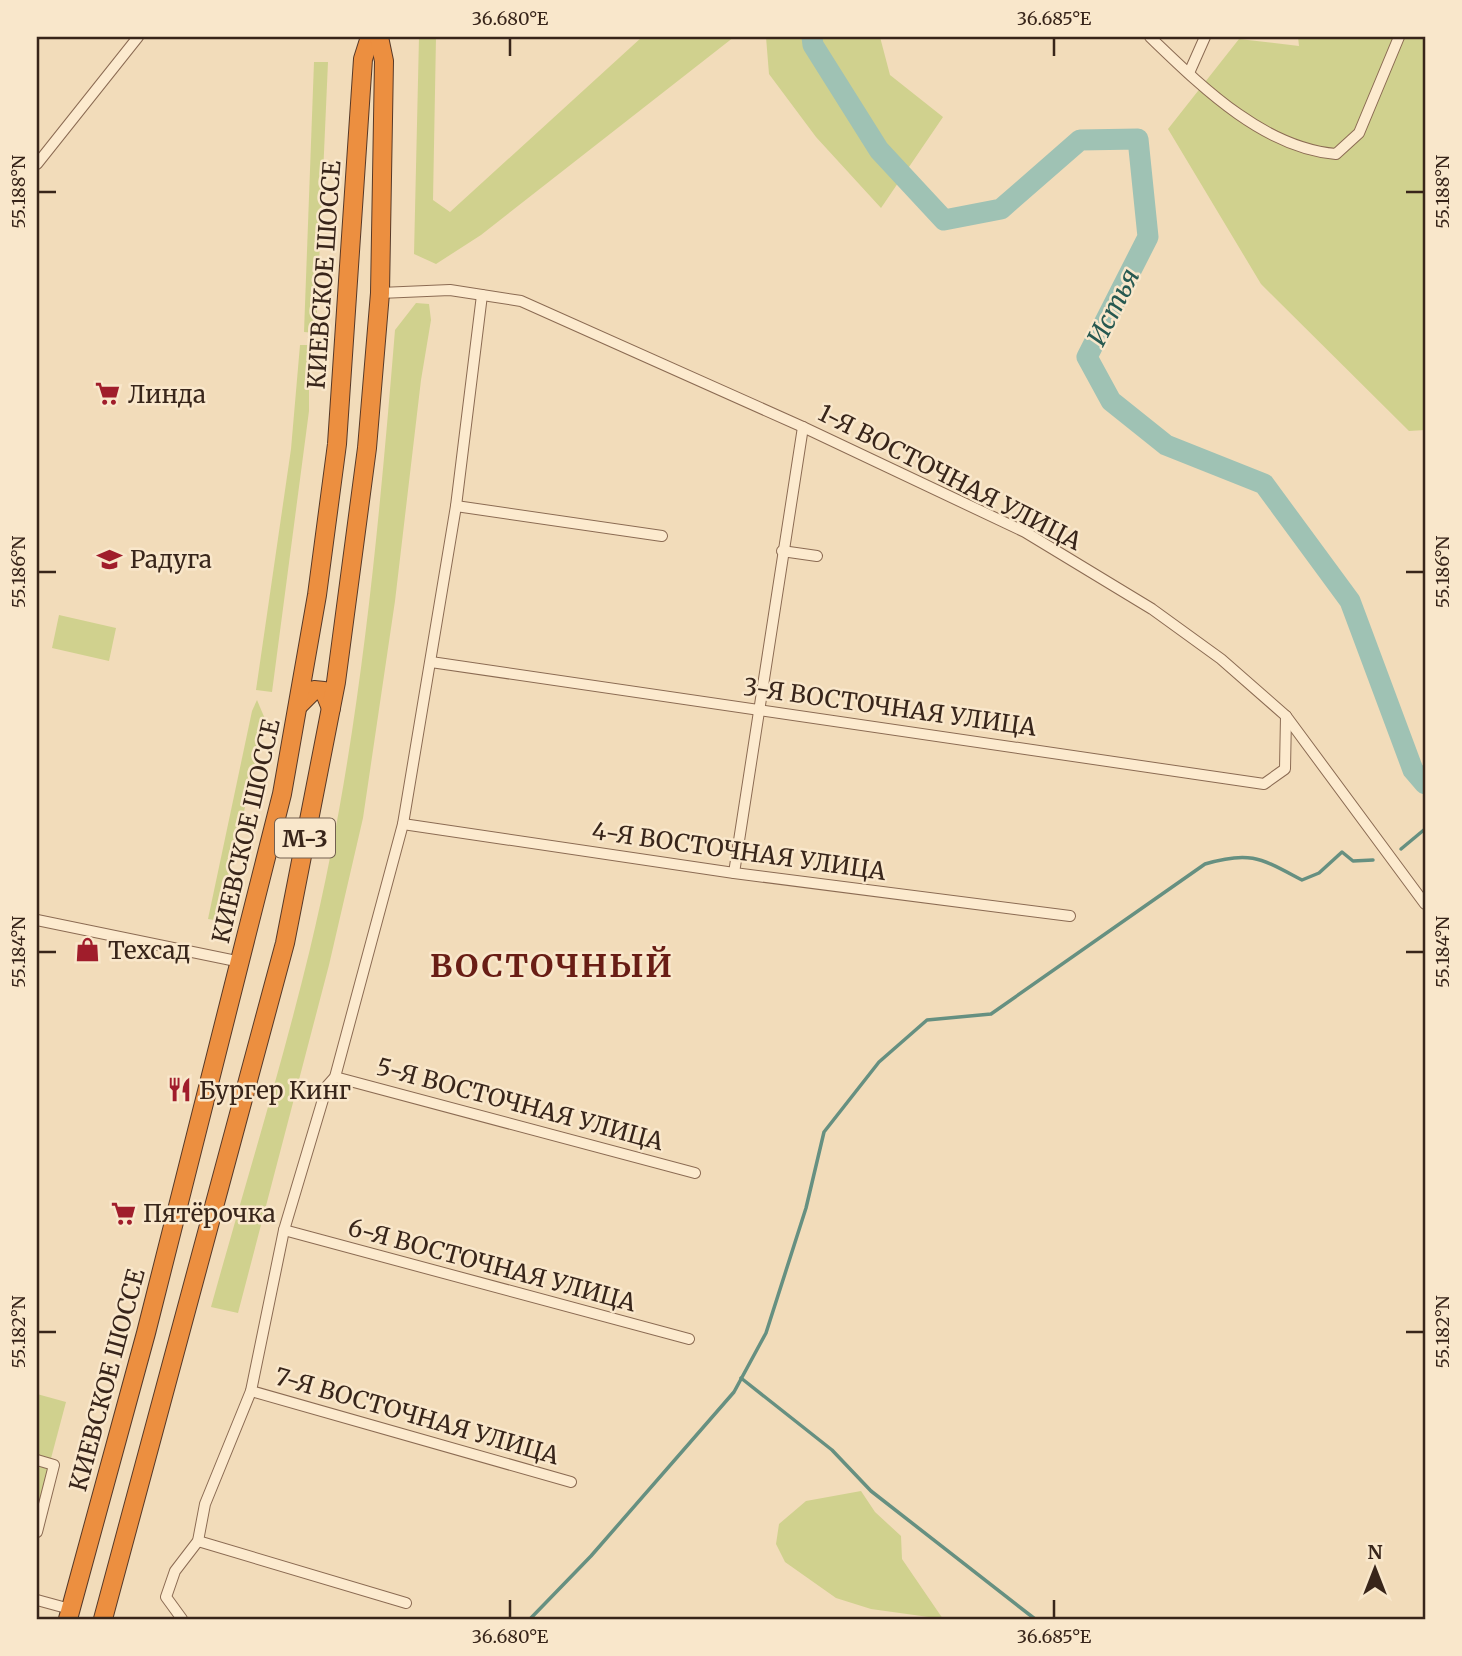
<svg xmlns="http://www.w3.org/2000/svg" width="1462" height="1656" font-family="Merriweather,serif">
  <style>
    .green { fill: #d0d18e }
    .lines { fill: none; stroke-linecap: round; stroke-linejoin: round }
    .stream { stroke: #669081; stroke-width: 3.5 }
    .river { stroke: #9fc2b4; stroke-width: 21 }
    .street-casing { stroke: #8b6b53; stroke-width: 12 }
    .highway-casing { stroke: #573928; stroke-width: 20 }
    .street { stroke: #fceace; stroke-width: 10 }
    .highway { stroke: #ec8f40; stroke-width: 18 }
    .ticks { fill: none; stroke: #38251a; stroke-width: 2.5 }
    .labels { text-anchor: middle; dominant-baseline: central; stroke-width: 5; stroke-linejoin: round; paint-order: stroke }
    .shield { fill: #f9e7cb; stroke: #725f4f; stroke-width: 2 }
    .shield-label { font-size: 23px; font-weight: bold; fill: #38251a }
    .street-label { font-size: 24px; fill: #38251a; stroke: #f9e7cb }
    .poi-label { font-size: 24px; fill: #38251a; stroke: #f9e7cb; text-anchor: start }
    .water-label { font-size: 26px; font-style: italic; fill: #275951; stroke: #f9e7cb }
    .district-label { font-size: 32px; font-weight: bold; letter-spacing: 2px; fill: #691d15; stroke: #f9e7cb }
    .neatline { fill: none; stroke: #38251a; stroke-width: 2.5 }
    .ticks-label { font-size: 18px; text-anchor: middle; fill: #38251a }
  </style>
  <rect width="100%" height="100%" fill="#f2dcba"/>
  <g class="green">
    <polygon points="419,37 436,37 433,200 450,212 642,37 734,37 481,235 436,264 414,254"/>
    <polygon points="766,37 880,37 890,75 943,117 881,208 816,137 769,74"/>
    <polygon points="1298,37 1425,37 1425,430 1409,431 1261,284 1168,129 1239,39 1299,46"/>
    <polygon points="314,62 328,62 316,333 304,332"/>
    <path d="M416 303 429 304 431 320 421 380 395 601 363 818 329 965 238 1313 211 1307C244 1188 281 1069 310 949 359 746 378 537 395 330Z"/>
    <polygon points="300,345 309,345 309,411 272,692 256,690 291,449"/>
    <polygon points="59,615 116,628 109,661 52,648"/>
    <polygon points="257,700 265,719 221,913 215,920 208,919 252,711"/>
    <polygon points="37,1394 66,1402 37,1511"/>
    <polygon points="861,1491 875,1512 901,1536 902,1559 943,1619 871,1609 836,1598 785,1562 776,1544 779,1524 806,1501"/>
  </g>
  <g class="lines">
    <g class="stream">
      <polyline points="1401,849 1425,829"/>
      <polyline points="741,1378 832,1450 871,1491 1035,1619"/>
      <path d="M530 1619 591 1556 734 1392 766 1333 806 1208 824 1132 879 1062 927 1020 991 1014 1205 864C1251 850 1262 859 1302 880L1319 873 1342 852 1353 861 1373 860"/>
    </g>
    <polyline class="river" points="812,37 813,45 879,150 944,220 1001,209 1080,140 1138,139 1148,237 1087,357 1111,401 1166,445 1264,484 1350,601 1413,770 1425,784"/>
    <defs>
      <g id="street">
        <path d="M1150 37C1201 86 1263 148 1336 154L1359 133 1399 37"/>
        <polyline points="1189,73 1205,37"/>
        <polyline points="37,164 138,37"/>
        <polyline points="380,293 450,290 521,301 803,427 1025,532 1152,609 1221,659 1286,716 1425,904"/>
        <polyline points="456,506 662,536"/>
        <polyline points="782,551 817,556"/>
        <polyline points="431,662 1264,784 1285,769 1286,716"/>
        <polyline points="403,824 734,873 1070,916"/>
        <polyline points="734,873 803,427"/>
        <polyline points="37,920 241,962"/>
        <polyline points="335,1077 695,1173"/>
        <polyline points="284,1230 689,1339"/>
        <polyline points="251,1391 571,1482"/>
        <polyline points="37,1460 54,1465 37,1532"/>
        <polyline points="198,1541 406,1603"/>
        <polyline points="37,1600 70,1609"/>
        <polyline points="182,1619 166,1597 175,1571 198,1541 205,1504 251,1391 284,1230 327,1086 335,1077 403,824 456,506 482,295"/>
      </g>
      <g id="highway">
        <polyline points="299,705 314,690 324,691 331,708"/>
        <polyline points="68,1619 146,1333 282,794 317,595 337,444 363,59 370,37"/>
        <polyline points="103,1619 285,943 336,682 367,448 380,293 384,61 379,37"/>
      </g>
    </defs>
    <use href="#street" class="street-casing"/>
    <use href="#highway" class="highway-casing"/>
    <use href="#street" class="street"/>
    <use href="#highway" class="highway"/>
  </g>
  <path class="ticks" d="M510 38V56M1054 38V56M38 192H56M1406 192H1424M38 572H56M1406 572H1424M38 952H56M1406 952H1424M38 1332H56M1406 1332H1424M510 1600V1618M1054 1600V1618"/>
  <defs>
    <symbol id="supermarket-bare" viewBox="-9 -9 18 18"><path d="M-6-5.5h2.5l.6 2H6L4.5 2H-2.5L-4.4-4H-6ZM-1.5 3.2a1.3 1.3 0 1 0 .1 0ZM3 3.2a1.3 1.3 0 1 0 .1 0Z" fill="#a01d2b" stroke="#f9e7cb" stroke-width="2.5" paint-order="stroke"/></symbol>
    <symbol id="school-bare" viewBox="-9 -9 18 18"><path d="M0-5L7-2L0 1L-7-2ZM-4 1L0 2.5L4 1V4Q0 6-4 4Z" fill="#a01d2b" stroke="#f9e7cb" stroke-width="2.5" paint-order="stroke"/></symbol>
    <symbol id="shop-bare" viewBox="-9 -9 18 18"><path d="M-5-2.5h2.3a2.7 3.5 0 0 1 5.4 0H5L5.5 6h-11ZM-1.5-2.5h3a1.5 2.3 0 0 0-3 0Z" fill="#a01d2b" stroke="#f9e7cb" stroke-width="2.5" paint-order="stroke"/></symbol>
    <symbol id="restaurant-bare" viewBox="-9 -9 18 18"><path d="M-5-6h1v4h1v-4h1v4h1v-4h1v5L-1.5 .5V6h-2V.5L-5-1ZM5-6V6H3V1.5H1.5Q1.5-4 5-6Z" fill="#a01d2b" stroke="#f9e7cb" stroke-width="2.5" paint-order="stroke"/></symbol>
  </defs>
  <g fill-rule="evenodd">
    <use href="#supermarket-bare" x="90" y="376" width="35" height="35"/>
    <use href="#school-bare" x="92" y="542" width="35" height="35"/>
    <use href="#shop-bare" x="70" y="932" width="35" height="35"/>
    <use href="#restaurant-bare" x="162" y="1072" width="35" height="35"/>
    <use href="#supermarket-bare" x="106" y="1196" width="35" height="35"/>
  </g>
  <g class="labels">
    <rect class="shield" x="275" y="818.5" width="60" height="39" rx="5"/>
    <g class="shield-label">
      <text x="305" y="838">М-3</text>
    </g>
    <g class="street-label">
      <text transform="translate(324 275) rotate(-86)">КИЕВСКОЕ ШОССЕ</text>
      <text transform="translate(950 477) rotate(27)">1-Я ВОСТОЧНАЯ УЛИЦА</text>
      <text transform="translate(890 707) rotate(8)">3-Я ВОСТОЧНАЯ УЛИЦА</text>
      <text transform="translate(246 831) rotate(-77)">КИЕВСКОЕ ШОССЕ</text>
      <text transform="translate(739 851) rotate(8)">4-Я ВОСТОЧНАЯ УЛИЦА</text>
      <text transform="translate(520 1104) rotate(15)">5-Я ВОСТОЧНАЯ УЛИЦА</text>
      <text transform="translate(492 1265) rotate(15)">6-Я ВОСТОЧНАЯ УЛИЦА</text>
      <text transform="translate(107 1380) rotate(-75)">КИЕВСКОЕ ШОССЕ</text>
      <text transform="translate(417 1416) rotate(16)">7-Я ВОСТОЧНАЯ УЛИЦА</text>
    </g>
    <g class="poi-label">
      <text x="128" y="394">Линда</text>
      <text x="130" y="559">Радуга</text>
      <text x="108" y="950">Техсад</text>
      <text x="199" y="1090">Бургер Кинг</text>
      <text x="143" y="1213">Пятёрочка</text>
    </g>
    <g class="water-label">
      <text transform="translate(1113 307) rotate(-63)">Истья</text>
    </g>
    <g class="district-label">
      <text x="552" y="966">ВОСТОЧНЫЙ</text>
    </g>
  </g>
  <rect width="1462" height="1656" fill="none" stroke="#f9e7cb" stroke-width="77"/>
  <g transform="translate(1375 1569)" stroke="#f9e7cb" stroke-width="5" paint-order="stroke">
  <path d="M0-5L12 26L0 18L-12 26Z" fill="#38251a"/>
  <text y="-10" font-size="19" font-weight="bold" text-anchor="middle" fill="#38251a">N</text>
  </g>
  <rect x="38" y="38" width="1386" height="1580" class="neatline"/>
  <g class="ticks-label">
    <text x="510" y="25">36.680°E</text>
    <text x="1054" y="25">36.685°E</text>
    <text transform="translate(19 192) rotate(-90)" y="6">55.188°N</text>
    <text transform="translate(1443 192) rotate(-90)" y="6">55.188°N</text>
    <text transform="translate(19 572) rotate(-90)" y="6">55.186°N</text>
    <text transform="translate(1443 572) rotate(-90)" y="6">55.186°N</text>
    <text transform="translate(19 952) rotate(-90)" y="6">55.184°N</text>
    <text transform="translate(1443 952) rotate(-90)" y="6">55.184°N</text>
    <text transform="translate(19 1332) rotate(-90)" y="6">55.182°N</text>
    <text transform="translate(1443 1332) rotate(-90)" y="6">55.182°N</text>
    <text x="510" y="1643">36.680°E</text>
    <text x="1054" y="1643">36.685°E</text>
  </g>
</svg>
